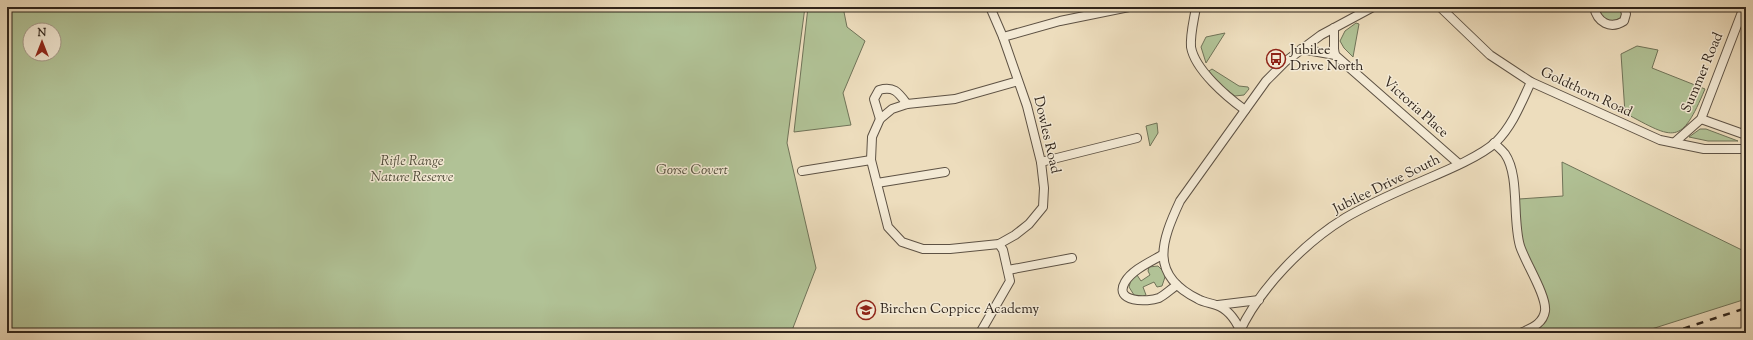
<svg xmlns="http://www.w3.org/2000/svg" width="1753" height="340" font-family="'Sorts Mill Goudy',serif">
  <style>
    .green { fill: #b1c296; stroke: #707358; fill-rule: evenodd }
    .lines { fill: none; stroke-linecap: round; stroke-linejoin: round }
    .minor-casing { stroke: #5e5244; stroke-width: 10 }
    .minor { stroke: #f3e9d4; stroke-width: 8 }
    .rail { stroke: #2f241b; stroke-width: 2.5; stroke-dasharray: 7 7; stroke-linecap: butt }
    .labels { text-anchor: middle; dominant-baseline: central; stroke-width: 3; stroke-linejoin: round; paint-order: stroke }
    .poi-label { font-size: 14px; fill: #2f241b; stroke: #f3e9d4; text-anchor: start }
    .street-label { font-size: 14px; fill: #2f241b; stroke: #f3e9d4 }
    .park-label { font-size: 14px; font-style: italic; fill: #504c3a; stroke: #f3e9d4 }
  </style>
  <rect width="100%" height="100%" fill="#edddbd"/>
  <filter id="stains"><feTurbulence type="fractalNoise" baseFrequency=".005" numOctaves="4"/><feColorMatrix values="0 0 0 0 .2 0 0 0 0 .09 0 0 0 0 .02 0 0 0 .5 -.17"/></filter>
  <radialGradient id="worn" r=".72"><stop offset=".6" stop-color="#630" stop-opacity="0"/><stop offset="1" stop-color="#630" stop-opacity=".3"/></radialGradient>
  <g class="green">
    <path d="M7 7H805L787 143 816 268 791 333H7ZM30 30H54V54H30Z"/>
    <polygon points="808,7 843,7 847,27 865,41 843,93 851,125 794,132"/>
    <polygon points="1594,7 1624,7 1624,21 1603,22"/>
    <polygon points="1356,23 1359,24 1353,57 1344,48 1340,41 1345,31"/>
    <polygon points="1225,33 1206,63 1201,47 1206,37"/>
    <path d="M1637 46 1658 50 1652 68 1705 89C1681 146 1675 140 1625 113L1621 54Z"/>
    <polygon points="1212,69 1239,86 1248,87 1249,89 1244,95 1235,96 1218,83 1209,71"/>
    <polygon points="1157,123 1158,133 1150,146 1146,126"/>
    <polygon points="1700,129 1706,129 1738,141 1708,141 1689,137"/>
    <polygon points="1562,162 1746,252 1746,299 1639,333 1521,333 1535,326 1545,309 1520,246 1519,199 1563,196"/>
    <polygon points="1158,266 1166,274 1162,286 1157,287 1154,282 1143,287 1146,295 1141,297 1134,295 1129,287 1131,280 1134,276 1137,275 1141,281 1150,275 1148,271 1149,267"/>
  </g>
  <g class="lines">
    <defs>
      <g id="minor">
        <polyline points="990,7 1003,37 1027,106 1041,162 1044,188 1043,207 1029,224 1015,235 999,244 950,249 923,249 902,242 888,227 871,160 872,137 880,119 892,109 907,104 955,99 1018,81"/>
        <path d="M1196 7C1194 20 1190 34 1191 47 1195 70 1227 97 1245 110"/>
        <polyline points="1440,7 1490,55 1531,82 1660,140 1704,149 1746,149"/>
        <path d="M1594 7C1597 22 1610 30 1624 21L1626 14 1624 7"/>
        <polyline points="1334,28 1334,49 1335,55 1459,164"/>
        <polyline points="1003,37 1060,21 1129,7"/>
        <polyline points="1301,49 1335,55"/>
        <path d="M880 119 874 99 879 90C894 86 898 92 907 104"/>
        <polyline points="1701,119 1746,135"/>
        <polyline points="1675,142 1701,119 1744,7"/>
        <path d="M1494 143C1498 147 1502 150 1505 154 1520 176 1512 219 1520 246 1525 262 1547 296 1545 311 1543 324 1531 328 1521 333"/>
        <polyline points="1041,162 1137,138"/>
        <polyline points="802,171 871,160"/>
        <polyline points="877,183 945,172"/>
        <path d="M1162 255C1150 262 1132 270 1125 282 1113 303 1148 302 1159 298 1165 295 1171 289 1177 285"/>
        <polyline points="1008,270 1072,258"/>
        <polyline points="1218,305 1259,300"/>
        <path d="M1240 330C1235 319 1228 309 1216 305 1210 303 1203 302 1198 299 1149 275 1161 242 1180 201L1266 81 1286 61 1321 35 1373 7"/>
        <polyline points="980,333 1010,281 1003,250 999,244"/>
        <path d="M1239 333C1259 289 1304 243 1345 218 1367 205 1392 194 1415 184 1438 174 1479 158 1496 142 1513 125 1521 103 1531 82"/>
      </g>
    </defs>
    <use href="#minor" class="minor-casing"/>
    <use href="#minor" class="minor"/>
    <polyline class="rail" points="1670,333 1746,308"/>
  </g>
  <defs>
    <symbol id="bus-ring" viewBox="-11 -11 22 22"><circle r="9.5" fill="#f3e9d4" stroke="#8f2418" stroke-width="1.5"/><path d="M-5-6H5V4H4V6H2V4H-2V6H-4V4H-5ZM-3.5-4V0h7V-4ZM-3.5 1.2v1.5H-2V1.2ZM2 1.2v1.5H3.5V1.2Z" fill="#8f2418"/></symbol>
    <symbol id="school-ring" viewBox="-11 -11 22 22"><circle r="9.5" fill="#f3e9d4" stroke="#8f2418" stroke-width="1.5"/><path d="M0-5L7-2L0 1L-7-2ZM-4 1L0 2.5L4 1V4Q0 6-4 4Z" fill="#8f2418"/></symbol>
  </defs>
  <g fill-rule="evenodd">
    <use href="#bus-ring" x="1265" y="48" width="22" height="22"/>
    <use href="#school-ring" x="855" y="299" width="22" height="22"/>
  </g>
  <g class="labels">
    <g class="poi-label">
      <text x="1290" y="51">Jubilee<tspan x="1290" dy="16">Drive North</tspan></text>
      <text x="880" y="310">Birchen Coppice Academy</text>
    </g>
    <g class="street-label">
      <text transform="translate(1703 73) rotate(-67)">Summer Road</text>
      <text transform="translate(1586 93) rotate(25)">Goldthorn Road</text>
      <text transform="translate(1415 108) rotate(42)">Victoria Place</text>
      <text transform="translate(1046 135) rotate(77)">Dowles Road</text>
      <text transform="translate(1387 185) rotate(-26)">Jubilee Drive South</text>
    </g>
    <g class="park-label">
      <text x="412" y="162">Rifle Range<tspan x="412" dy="16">Nature Reserve</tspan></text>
      <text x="692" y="171">Gorse Covert</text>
    </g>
  </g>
  <rect width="1753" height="340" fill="none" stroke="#edddbd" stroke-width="24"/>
  <rect x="8" y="8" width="1737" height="324" fill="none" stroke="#2f241b" stroke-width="2"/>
  <rect x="12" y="12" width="1729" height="316" fill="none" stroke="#2f241b"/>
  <g transform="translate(42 42)"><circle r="19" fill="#f3e9d4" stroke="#a59a8a"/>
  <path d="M0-3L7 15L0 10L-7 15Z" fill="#8f2418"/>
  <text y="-6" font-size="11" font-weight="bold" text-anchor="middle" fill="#2f241b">N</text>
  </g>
  <rect width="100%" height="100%" filter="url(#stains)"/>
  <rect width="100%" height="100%" fill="url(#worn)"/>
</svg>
